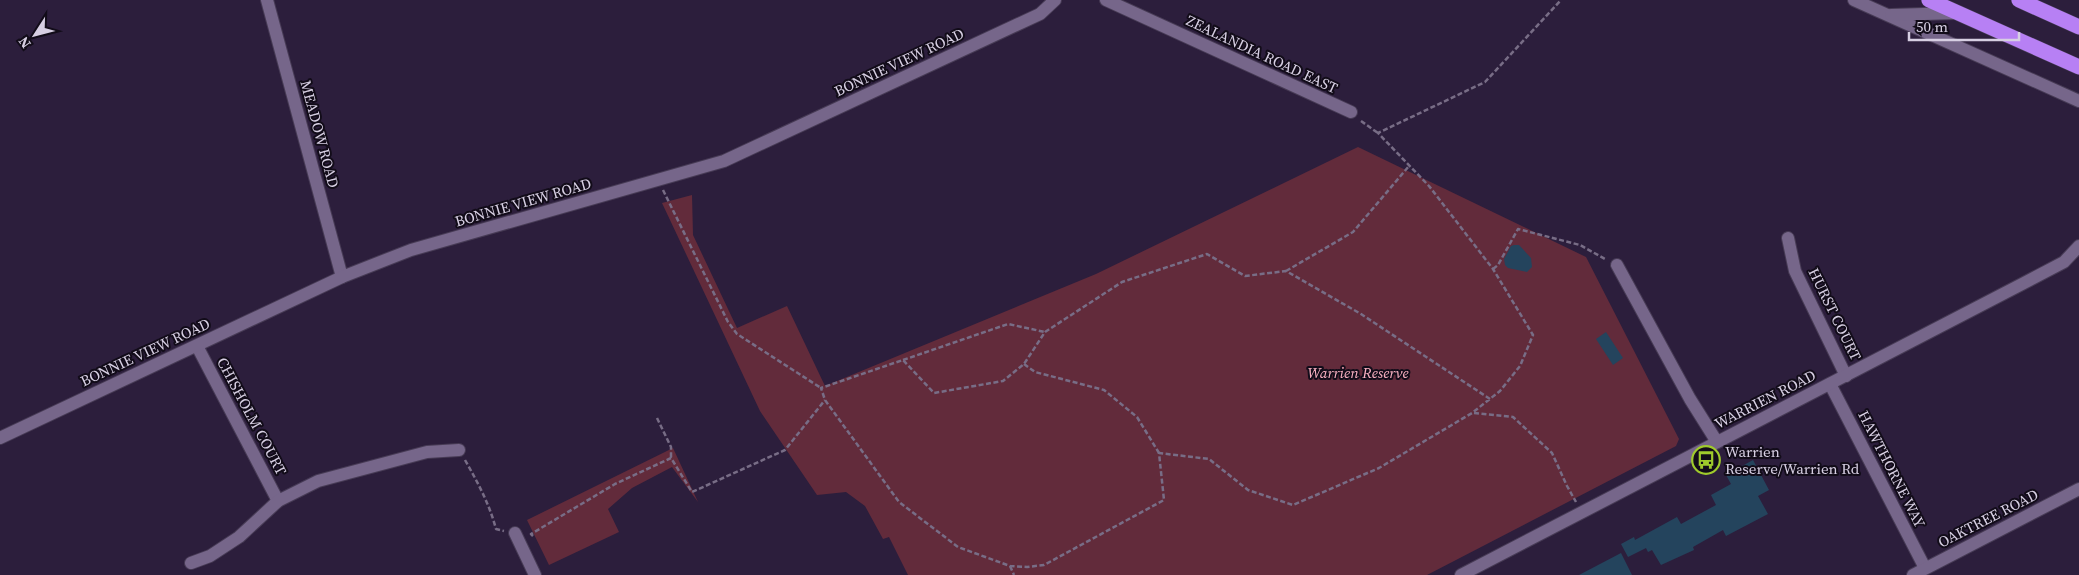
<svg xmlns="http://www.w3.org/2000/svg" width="2079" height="575" font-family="'Source Serif 4',serif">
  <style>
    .green { fill: #622b3b }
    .building { fill: #24445d }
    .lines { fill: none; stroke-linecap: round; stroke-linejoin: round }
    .minor-casing { stroke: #473b55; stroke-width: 14 }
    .highway-casing { stroke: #473b55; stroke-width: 16 }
    .path { stroke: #786d86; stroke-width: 2.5; stroke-dasharray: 5 2.5; stroke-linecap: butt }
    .minor { stroke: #76668a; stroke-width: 12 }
    .highway { stroke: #b780f4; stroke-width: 15 }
    .labels { text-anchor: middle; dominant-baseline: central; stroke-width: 4; stroke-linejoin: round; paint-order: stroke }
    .street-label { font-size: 15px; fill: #d7cfe3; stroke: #120c19 }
    .park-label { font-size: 15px; font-style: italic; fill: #fdb3c4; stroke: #120c19 }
    .poi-label { font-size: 15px; fill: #d7cfe3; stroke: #120c19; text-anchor: start }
  </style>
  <rect width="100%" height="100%" fill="#2c1e3c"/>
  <g class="green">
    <polygon points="1358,147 1586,257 1679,439 1676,446 1427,575 908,575 889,537 883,539 865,506 846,492 817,495 760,411 662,203 692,195 693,235 737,328 787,306 825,386 1096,274"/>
    <polygon points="673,448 698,502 672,467 632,488 608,509 619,532 549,565 527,520"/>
  </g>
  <g class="building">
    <polygon points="1514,245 1519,245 1531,258 1532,267 1527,272 1508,268 1505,265 1504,259 1511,246"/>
    <polygon points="1606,332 1623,358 1613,365 1596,339"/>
    <polygon points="1753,460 1769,490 1758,496 1768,514 1726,536 1723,530 1693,547 1694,550 1661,565 1652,550 1648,552 1646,548 1628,557 1621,544 1634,537 1635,540 1677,517 1681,524 1716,505 1711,495 1731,484 1726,475"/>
    <polygon points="1621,553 1632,575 1579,575"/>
  </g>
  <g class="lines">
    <defs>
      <g id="minor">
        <polyline points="267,0 342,277"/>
        <polyline points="1106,0 1351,112"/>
        <polyline points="1854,0 2079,101"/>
        <polyline points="1891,15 1956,13"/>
        <polyline points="1788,238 1795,271 1846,376"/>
        <polyline points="1617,265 1690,399 1717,442"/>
        <polyline points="197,346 278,501"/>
        <polyline points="1830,384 1925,568"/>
        <polyline points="0,438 342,277 411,250 724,161 1040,14 1055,0"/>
        <polyline points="515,533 535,575"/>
        <polyline points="191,563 210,556 239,537 278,501 318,481 427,452 459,450"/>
        <polyline points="1461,575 2024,283 2064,262 2079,246"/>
        <polyline points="1913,575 2079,489"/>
      </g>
      <g id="highway">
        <polyline points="1929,0 2079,67"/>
        <polyline points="2019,0 2079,27"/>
      </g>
    </defs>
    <use href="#minor" class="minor-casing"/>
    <use href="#highway" class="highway-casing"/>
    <g class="path">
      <polyline points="1361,121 1378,133"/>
      <polyline points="663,190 728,322 737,334 821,388"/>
      <polyline points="1493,269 1498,265 1518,229 1580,245 1605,259"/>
      <polyline points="1286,271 1353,232 1409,166"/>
      <polyline points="903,360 1008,324 1045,332"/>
      <polyline points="1024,364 1035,372 1104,390 1137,417 1159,453"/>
      <polyline points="1490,399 1361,314 1286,271 1245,276 1207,254 1122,282 1045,332 1024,364 1003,381 934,393 903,360 821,388 825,400 899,502 958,547 1010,566 1027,567 1044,565 1164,500 1159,453 1209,459 1248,490 1293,505 1379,468 1472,413 1500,391 1520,366 1533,335 1493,269 1429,186 1378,133 1485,82 1561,0"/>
      <polyline points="1474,413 1513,417 1552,453 1567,486 1576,502"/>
      <polyline points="657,418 671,447 671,458"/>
      <path d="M465 460C478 483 489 503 496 529L504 531"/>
      <polyline points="533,536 531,534 615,484 671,458 692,492 785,450 825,400"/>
      <polyline points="1010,566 1014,575"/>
    </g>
    <use href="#minor" class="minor"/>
    <use href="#highway" class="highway"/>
  </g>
  <defs>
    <symbol id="bus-ring" viewBox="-11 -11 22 22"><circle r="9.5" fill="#120c19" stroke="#9fca2c" stroke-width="1.5"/><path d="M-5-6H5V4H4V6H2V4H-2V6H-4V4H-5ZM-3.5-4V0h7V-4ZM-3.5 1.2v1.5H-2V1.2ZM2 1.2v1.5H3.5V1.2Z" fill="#9fca2c"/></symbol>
  </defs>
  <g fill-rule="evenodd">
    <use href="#bus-ring" x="1690" y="444" width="32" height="32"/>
  </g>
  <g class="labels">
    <g class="street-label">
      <text transform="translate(1262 54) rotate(25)">ZEALANDIA ROAD EAST</text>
      <text transform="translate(899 62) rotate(-25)">BONNIE VIEW ROAD</text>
      <text transform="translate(320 134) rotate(75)">MEADOW ROAD</text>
      <text transform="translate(523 202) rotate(-16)">BONNIE VIEW ROAD</text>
      <text transform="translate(1835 314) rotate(64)">HURST COURT</text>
      <text transform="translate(145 352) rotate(-25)">BONNIE VIEW ROAD</text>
      <text transform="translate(1765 399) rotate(-27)">WARRIEN ROAD</text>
      <text transform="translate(252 416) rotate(62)">CHISHOLM COURT</text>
      <text transform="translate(1892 469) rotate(63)">HAWTHORNE WAY</text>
      <text transform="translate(1988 518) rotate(-27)">OAKTREE ROAD</text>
    </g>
    <g class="park-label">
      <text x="1358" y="372">Warrien Reserve</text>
    </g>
    <g class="poi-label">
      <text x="1725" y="451">Warrien<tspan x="1725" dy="17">Reserve/Warrien Rd</tspan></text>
    </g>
  </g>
  <g transform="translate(35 35) rotate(234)" stroke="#120c19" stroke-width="4" paint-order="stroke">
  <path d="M0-4L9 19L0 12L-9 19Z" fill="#d7cfe3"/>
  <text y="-8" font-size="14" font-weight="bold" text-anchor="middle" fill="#d7cfe3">N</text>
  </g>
  <path d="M1909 32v8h110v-8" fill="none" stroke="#d7cfe3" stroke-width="2.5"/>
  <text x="1916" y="32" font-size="15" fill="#d7cfe3" stroke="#120c19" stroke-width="4" paint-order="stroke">50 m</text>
</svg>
